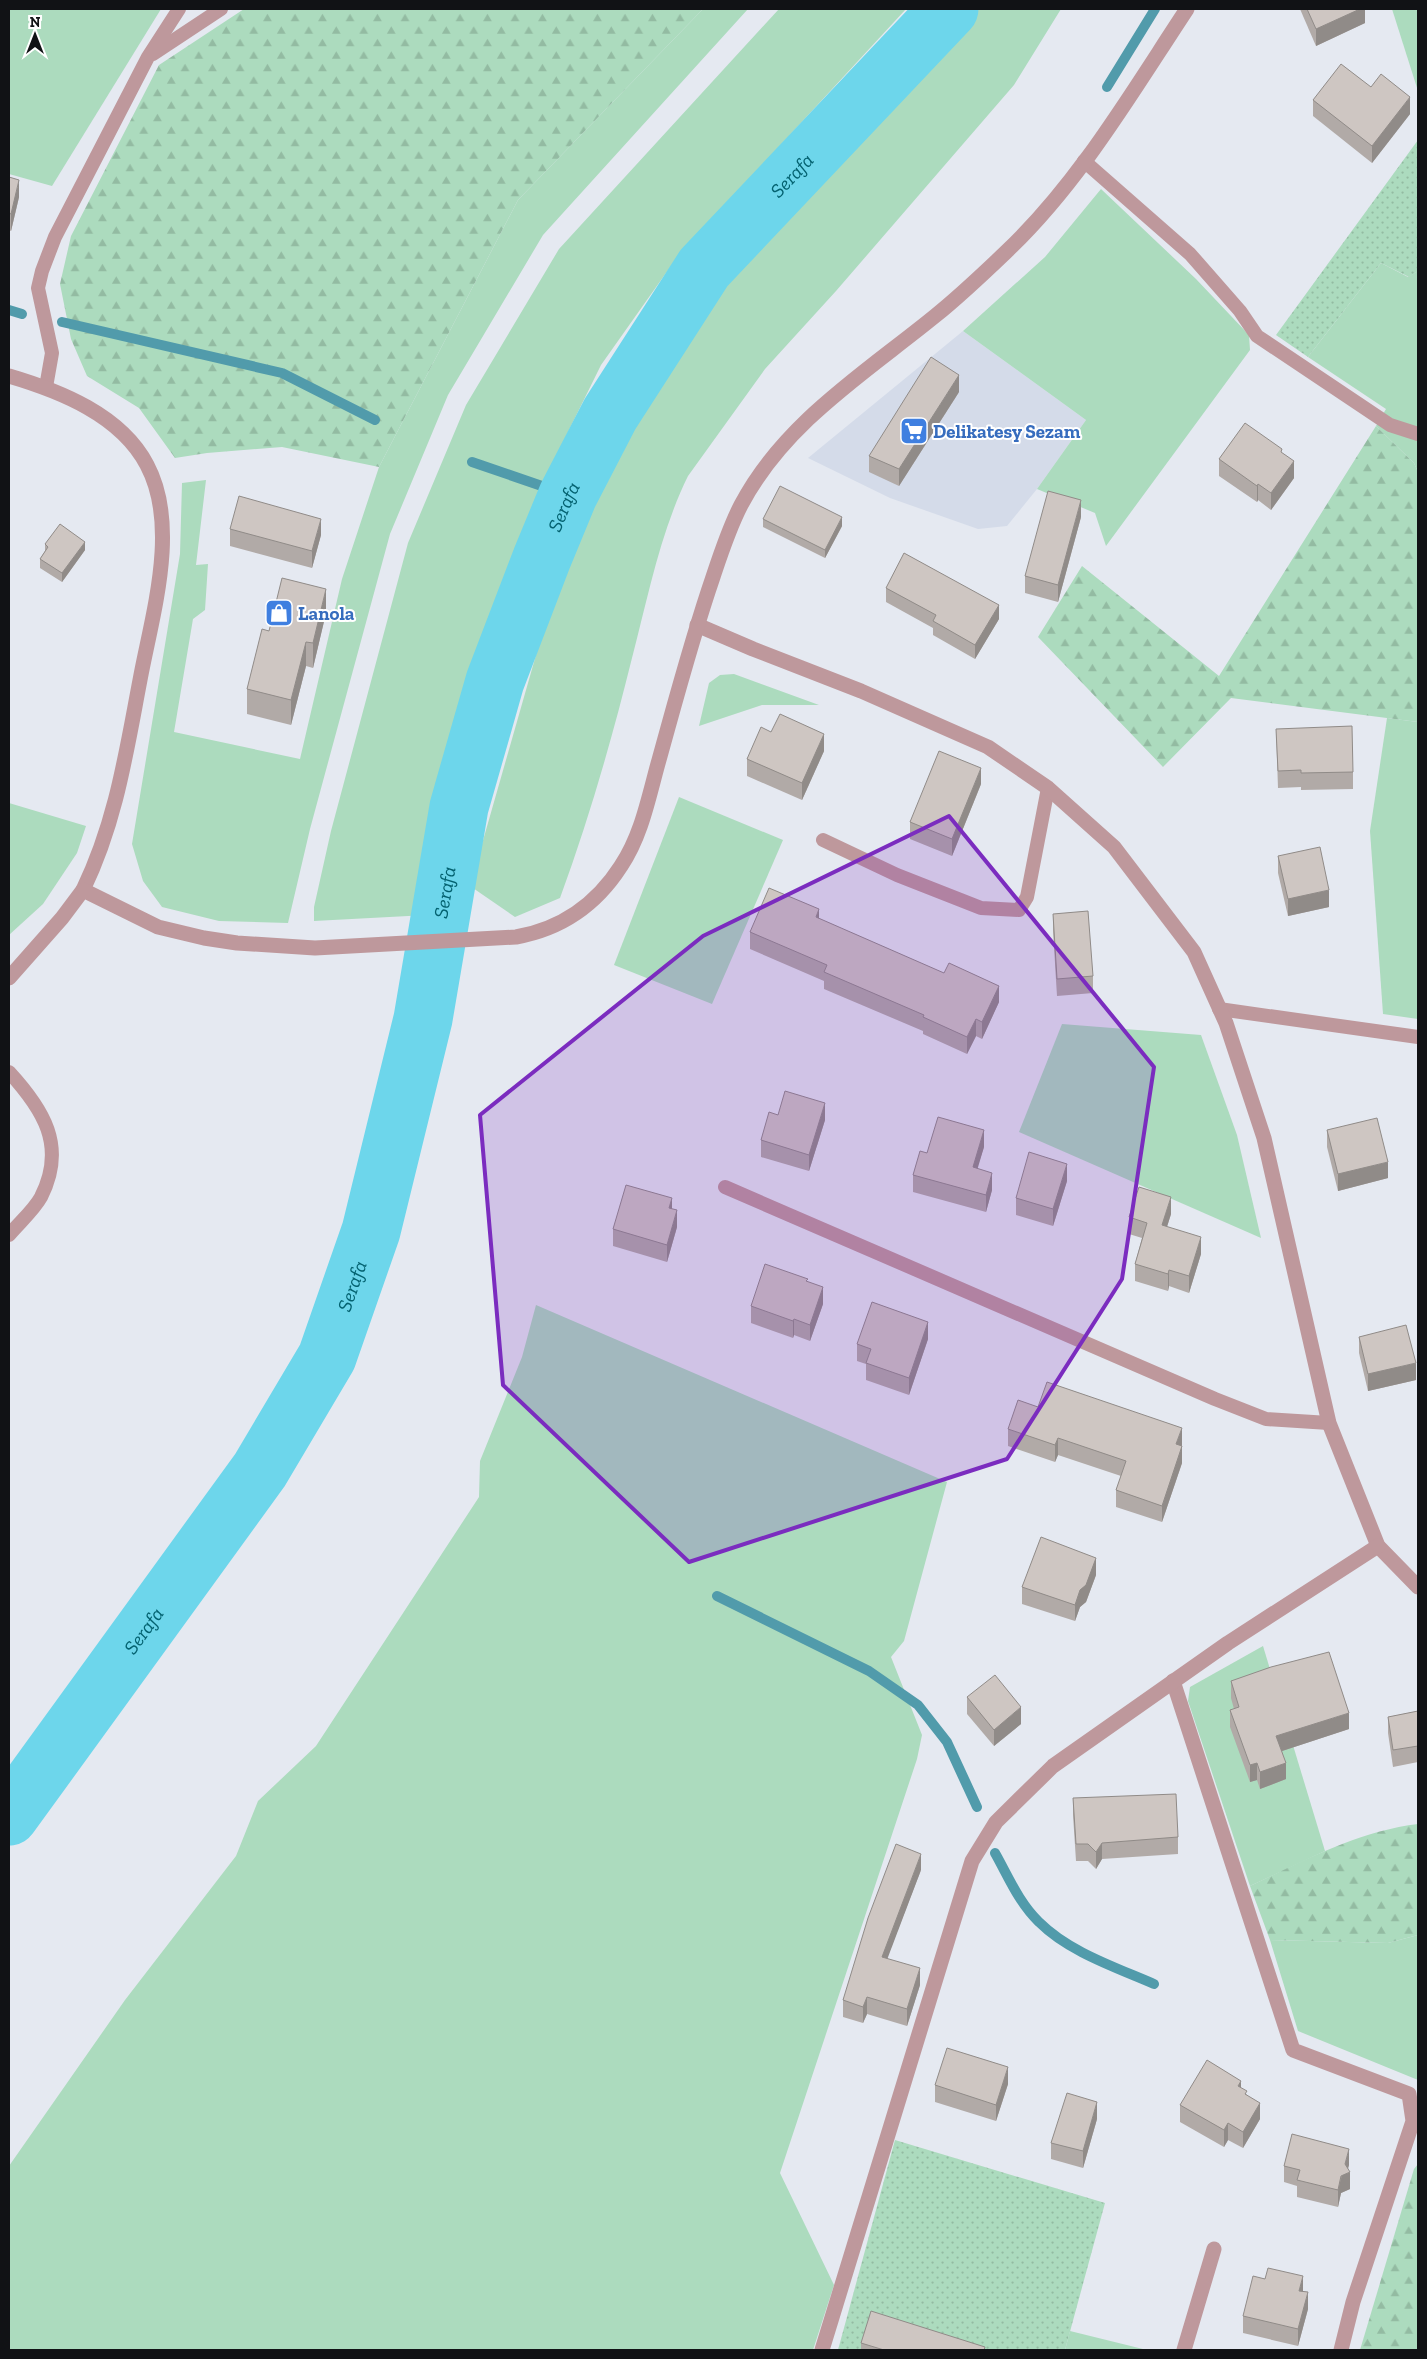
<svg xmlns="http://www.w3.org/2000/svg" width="1427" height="2359" font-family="'Zilla Slab',serif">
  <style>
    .built { fill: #d4dbe9 }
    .green { fill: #acdbbe }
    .forest { fill: url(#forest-firs) }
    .garden { fill: url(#garden-dots) }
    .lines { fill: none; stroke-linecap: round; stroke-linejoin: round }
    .stream { stroke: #519bab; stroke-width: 10 }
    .river { stroke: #6dd6eb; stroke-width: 59 }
    .service { stroke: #be989c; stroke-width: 14 }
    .minor { stroke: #be989c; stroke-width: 15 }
    .tertiary { stroke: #be989c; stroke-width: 15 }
    .wall { fill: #b1aaa7 }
    .shaded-wall { fill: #908b88 }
    .building { fill: #cec6c2; stroke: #908b88 }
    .marked { fill: #7b2cbf; fill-opacity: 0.2; stroke: #7b2cbf; stroke-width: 4; stroke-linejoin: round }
    .labels { text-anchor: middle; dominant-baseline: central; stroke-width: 4; stroke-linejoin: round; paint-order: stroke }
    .shop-label { font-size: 19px; font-weight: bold; fill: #366cbe; stroke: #fff; text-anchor: start }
    .water-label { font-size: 20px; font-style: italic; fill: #046270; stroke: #fff }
  </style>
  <defs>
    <pattern id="forest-firs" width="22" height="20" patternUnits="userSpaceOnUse" patternTransform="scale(1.25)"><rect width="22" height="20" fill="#acdbbe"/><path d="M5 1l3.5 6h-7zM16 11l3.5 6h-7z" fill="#93bba2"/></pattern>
    <pattern id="garden-dots" width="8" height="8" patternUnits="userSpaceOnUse" patternTransform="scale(1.25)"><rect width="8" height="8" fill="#acdbbe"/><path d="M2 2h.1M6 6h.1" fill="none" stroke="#93bba2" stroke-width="1.8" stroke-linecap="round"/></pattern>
  </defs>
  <rect width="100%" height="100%" fill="#e5e9f1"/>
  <polygon class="built" points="963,331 1086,420 1037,489 1007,526 978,529 890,498 808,458"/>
  <g class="green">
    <polygon points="9,9 161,9 52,186 9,174"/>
    <polygon points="703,9 748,9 543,235 448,395 390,534 310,829 288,923 219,921 162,907 143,881 132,844 180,554 182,483 206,480 196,565 208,564 205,610 193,619 174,732 300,759 342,579 379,467 518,200"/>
    <polygon points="779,9 906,9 678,256 601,365 537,495 455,726 427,915 314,921 314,907 331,831 408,543 466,405 559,249"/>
    <path d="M975 9H1061L1014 85 836 291 765 369 688 476C660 533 648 597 632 658 612 739 589 819 560 898L515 917 470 886 562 564 645 402 733 259Z"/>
    <polygon points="1392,9 1418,9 1418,91"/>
    <polygon points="1101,189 1196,279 1249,335 1250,350 1106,546 1095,513 1037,489 1086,420 963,331 1045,257"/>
    <polygon points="1381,263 1408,277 1418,271 1418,472 1414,463 1376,426 1386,409 1308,357"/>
    <polygon points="734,674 819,705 762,705 699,726 709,683 720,675"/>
    <polygon points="1387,718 1418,722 1418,1019 1383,1014 1370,831"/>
    <polygon points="679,797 783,840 712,1004 614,965"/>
    <polygon points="9,803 86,826 77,853 43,904 9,935"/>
    <polygon points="1062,1024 1201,1035 1237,1135 1261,1238 1019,1132"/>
    <polygon points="536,1305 947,1482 904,1641 891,1657 922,1735 917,1759 780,2173 834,2285 813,2350 9,2350 9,2166 125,2000 236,1856 258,1801 316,1746 479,1497 480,1461 522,1357"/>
    <polygon points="1263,1646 1325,1851 1250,1886 1188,1701 1190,1687"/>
    <polygon points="1418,1935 1418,2080 1298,2031 1270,1940 1388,1943"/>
    <polygon points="1070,2331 1147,2350 1065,2350"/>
  </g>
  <g class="forest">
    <polygon points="244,9 703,9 518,200 379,467 282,447 207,453 175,458 139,408 87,376 71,339 60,284 71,236 159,65"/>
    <polygon points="1376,426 1414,463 1418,472 1418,722 1231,698 1163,767 1038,637 1082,566 1219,676"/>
    <path d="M1418 1824V1935L1388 1943 1270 1940 1250 1886C1303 1861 1359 1831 1418 1824Z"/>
    <polygon points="1418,2164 1418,2350 1360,2350 1414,2169"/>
  </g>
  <g class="garden">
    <polygon points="1418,140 1418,271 1409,277 1381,263 1308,357 1276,335"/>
    <polygon points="895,2140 1105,2203 1065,2350 838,2350"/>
  </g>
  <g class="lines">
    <g class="stream">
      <polyline points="1107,87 1155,9"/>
      <polyline points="9,310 22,314"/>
      <polyline points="62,322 282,373 375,420"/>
      <polyline points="472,462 568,495"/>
      <polyline points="717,1596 869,1671 918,1705 947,1742 977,1807"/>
      <path d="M995 1853C1008 1876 1019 1903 1039 1922 1069 1952 1115 1967 1154 1984"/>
    </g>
    <path class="river" id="s1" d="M9 1816 260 1470 327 1357 371 1231 423 1019 459 807 495 681 542 558 568 495 610 414 704 268 949 9"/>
    <g class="service">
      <polyline points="153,54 221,9"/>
      <polyline points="1084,161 1190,254 1240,311 1257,336 1390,425 1418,434"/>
      <polyline points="46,387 52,353 38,288 42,271 55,237 148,57 179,9"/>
      <polyline points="823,840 897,875 981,908 1019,910 1027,897 1048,788"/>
      <polyline points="1219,1009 1418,1037"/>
      <path d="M9 1072C43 1109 67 1146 41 1197 34 1210 19 1223 9 1235"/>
      <polyline points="725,1187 1215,1399 1266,1419 1329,1423"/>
    </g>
    <g class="minor">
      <path d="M9 376C60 391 121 415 147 465 180 527 152 615 140 680 126 753 116 822 83 890"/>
      <polyline points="697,625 753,649 861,691 988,747 1048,788 1114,847 1194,952 1226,1023 1264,1138 1329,1423 1378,1546 1418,1587"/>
      <polyline points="1173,1681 1293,2050 1409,2094 1413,2121 1353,2302 1341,2350"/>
      <polyline points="822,2350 972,1861 996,1822 1053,1766 1228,1643 1378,1546"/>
      <polyline points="1184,2350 1214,2249"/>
    </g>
    <path class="tertiary" d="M9 978 62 918 83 890 158 927 204 938 237 943 315 948 516 937C561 929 596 905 621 866 642 835 649 795 659 760 676 699 692 638 713 577 721 553 729 528 741 505 784 423 865 373 935 316 960 296 983 274 1006 252 1079 183 1132 92 1187 9"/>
  </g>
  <g class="wall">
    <polygon points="1300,9 1365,9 1365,23 1316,46"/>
    <polygon points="1371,87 1410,114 1372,163 1313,116 1313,100"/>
    <polygon points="9,177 19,197 11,231 9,230"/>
    <polygon points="959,392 899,486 869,472 869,456"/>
    <polygon points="1282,453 1294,478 1271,510 1258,500 1257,502 1219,476 1219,459"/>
    <polygon points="1081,517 1058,602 1025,593 1025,576"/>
    <polygon points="763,519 842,526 825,558 763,527"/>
    <polygon points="230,529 321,535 312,568 230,546"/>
    <polygon points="45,544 85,550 62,582 40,568 40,559 45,551"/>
    <polygon points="886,588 999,619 975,659 933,635 933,628 886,602"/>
    <polygon points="326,613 313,668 306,666 291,725 247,714 247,689 269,631"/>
    <polygon points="1276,729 1353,772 1353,789 1301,790 1301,787 1278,788"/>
    <polygon points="771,732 824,751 802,800 747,776 747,759"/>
    <polygon points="981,784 952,856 910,839 910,822"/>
    <polygon points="1278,856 1329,907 1288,916 1278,873"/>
    <polygon points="1053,914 1093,976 1093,993 1057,996 1053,931"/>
    <polygon points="819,919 999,1002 982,1039 976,1036 967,1054 923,1034 923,1031 824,989 824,981 750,949 750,932"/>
    <polygon points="778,1115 825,1120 809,1171 761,1157 761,1140"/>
    <polygon points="1327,1130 1388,1178 1338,1191 1327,1147"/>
    <polygon points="984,1147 977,1168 992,1190 986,1212 913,1192 913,1175"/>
    <polygon points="1067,1181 1053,1226 1016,1215 1016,1198"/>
    <polygon points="1171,1214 1167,1227 1201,1254 1189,1293 1169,1286 1168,1291 1135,1281 1135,1264 1142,1238 1129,1234 1129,1217"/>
    <polygon points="677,1227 667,1262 613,1246 613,1229"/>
    <polygon points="808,1282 823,1304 810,1341 794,1335 793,1338 751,1323 751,1306"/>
    <polygon points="1359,1337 1416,1380 1368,1391 1359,1353"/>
    <polygon points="928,1339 909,1395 866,1380 866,1364 857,1361 857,1344"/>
    <polygon points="1038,1407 1182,1445 1182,1463 1162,1522 1116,1507 1116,1490 1121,1476 1058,1455 1055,1462 1008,1446 1008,1429"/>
    <polygon points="1096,1575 1086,1602 1080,1607 1075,1621 1022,1604 1022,1587"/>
    <polygon points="1231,1681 1349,1729 1282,1751 1286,1779 1260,1789 1257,1780 1250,1782 1230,1727 1230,1710 1234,1709 1231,1698"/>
    <polygon points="967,1697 1021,1724 994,1746 967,1714"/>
    <polygon points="1418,1711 1418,1762 1393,1767 1388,1733 1388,1717"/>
    <polygon points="1073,1798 1178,1837 1178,1854 1102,1859 1096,1869 1088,1861 1076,1861 1073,1815"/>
    <polygon points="921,1870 887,1958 920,1985 907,2026 867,2014 863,2023 843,2017 843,2000"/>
    <polygon points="1008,2084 996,2121 935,2102 935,2085"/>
    <polygon points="1241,2088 1247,2095 1260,2119 1243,2148 1228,2140 1224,2147 1180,2122 1180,2105"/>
    <polygon points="1097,2119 1083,2168 1051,2159 1051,2143"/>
    <polygon points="1349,2165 1348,2169 1350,2189 1341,2193 1338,2207 1297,2197 1297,2186 1284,2182 1284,2166"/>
    <polygon points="1303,2291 1308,2309 1298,2346 1243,2333 1243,2316"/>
    <polygon points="861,2343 985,2350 861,2350"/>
  </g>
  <g class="shaded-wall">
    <polygon points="1360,9 1365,9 1365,23 1316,46 1316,29"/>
    <polygon points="1410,97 1410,114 1372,163 1372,146"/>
    <polygon points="19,180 19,197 11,231 11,214"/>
    <polygon points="959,375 959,392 899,486 899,469"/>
    <polygon points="1294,461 1294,478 1271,510 1271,493"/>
    <polygon points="1258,484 1258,500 1257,502 1257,486"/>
    <polygon points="1081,500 1081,517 1058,602 1058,585"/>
    <polygon points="842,517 842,526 825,558 825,550"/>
    <polygon points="321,519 321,535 312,568 312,551"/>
    <polygon points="85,542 85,550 62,582 62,573"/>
    <polygon points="326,589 326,613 313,668 313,643"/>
    <polygon points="999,605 999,619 975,659 975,645"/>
    <polygon points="306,642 306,666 291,725 291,700"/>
    <polygon points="824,734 824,751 802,800 802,783"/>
    <polygon points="981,768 981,784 952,856 952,839"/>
    <polygon points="1329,890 1329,907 1288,916 1288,899"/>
    <polygon points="819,909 819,926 816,917"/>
    <polygon points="999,986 999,1002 982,1039 982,1022"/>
    <polygon points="976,1019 976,1036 967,1054 967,1037"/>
    <polygon points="825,1103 825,1120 809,1171 809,1155"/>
    <polygon points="984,1130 984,1147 973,1184 973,1167"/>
    <polygon points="1388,1162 1388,1178 1338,1191 1338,1174"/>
    <polygon points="1067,1164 1067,1181 1053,1226 1053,1209"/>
    <polygon points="992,1173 992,1190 986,1212 986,1195"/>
    <polygon points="1171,1197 1171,1214 1162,1242 1162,1225"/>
    <polygon points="672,1198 672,1215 669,1208"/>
    <polygon points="677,1210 677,1227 667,1262 667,1245"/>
    <polygon points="1201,1237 1201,1254 1189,1293 1189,1276"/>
    <polygon points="1169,1270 1169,1286 1168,1291 1168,1274"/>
    <polygon points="823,1287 823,1304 810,1341 810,1325"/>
    <polygon points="794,1319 794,1335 793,1338 793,1321"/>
    <polygon points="928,1322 928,1339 909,1395 909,1378"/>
    <polygon points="1416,1363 1416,1380 1368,1391 1368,1374"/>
    <polygon points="1182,1428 1182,1445 1176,1461 1176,1444"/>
    <polygon points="1058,1438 1058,1455 1055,1462 1055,1445"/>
    <polygon points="1182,1446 1182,1463 1162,1522 1162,1506"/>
    <polygon points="1096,1558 1096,1575 1086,1602 1080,1607 1075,1621 1075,1605 1080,1590"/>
    <polygon points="1021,1707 1021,1724 994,1746 994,1730"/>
    <polygon points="1349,1713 1349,1729 1276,1753 1276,1736"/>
    <polygon points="1257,1763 1257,1780 1250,1782 1250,1765"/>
    <polygon points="1286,1763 1286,1779 1260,1789 1260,1772"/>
    <polygon points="1102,1843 1102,1859 1096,1869 1096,1852"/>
    <polygon points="921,1854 921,1870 882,1973 882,1957"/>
    <polygon points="920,1968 920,1985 907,2026 907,2009"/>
    <polygon points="867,1997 867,2014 863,2023 863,2007"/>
    <polygon points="1008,2067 1008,2084 996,2121 996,2105"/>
    <polygon points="1241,2081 1241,2097 1238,2086"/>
    <polygon points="1097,2102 1097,2119 1083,2168 1083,2151"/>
    <polygon points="1260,2103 1260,2119 1243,2148 1243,2132"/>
    <polygon points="1228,2123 1228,2140 1224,2147 1224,2130"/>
    <polygon points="1349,2149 1349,2165 1346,2174 1350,2172 1350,2189 1341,2193 1338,2207 1338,2190"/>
    <polygon points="1303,2276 1303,2293 1299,2291"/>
    <polygon points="1308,2292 1308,2309 1298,2346 1298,2329"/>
  </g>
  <g class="building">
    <polygon points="1307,9 1360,9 1316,29"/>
    <polygon points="1341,64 1371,87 1381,74 1410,97 1372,146 1313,100"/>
    <polygon points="9,177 19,180 11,214 9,213"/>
    <polygon points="931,357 959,375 899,469 869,456"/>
    <polygon points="1245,423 1282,449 1281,452 1294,461 1271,493 1258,484 1257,486 1219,459"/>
    <polygon points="780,486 842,517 825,550 763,519"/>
    <polygon points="1048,491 1081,500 1058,585 1025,576"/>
    <polygon points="239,496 321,519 312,551 230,529"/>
    <polygon points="60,524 85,542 62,573 40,559 48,547 45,544"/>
    <polygon points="904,553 999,605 975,645 933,621 936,615 886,588"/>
    <polygon points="282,578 326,589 313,643 306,642 291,700 247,689 262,629 269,631"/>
    <polygon points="780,714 824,734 802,783 747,759 761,727 771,732"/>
    <polygon points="1352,726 1353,772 1301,773 1301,770 1278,771 1276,729"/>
    <polygon points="939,751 981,768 952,839 910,822"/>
    <polygon points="1320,847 1329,890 1288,899 1278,856"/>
    <polygon points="769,888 819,909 816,917 944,973 949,963 999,986 982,1022 976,1019 967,1037 923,1017 924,1015 824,972 827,965 750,932"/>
    <polygon points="1088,911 1093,976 1057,979 1053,914"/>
    <polygon points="785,1091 825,1103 809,1155 761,1140 769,1112 778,1115"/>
    <polygon points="938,1117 984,1130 973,1167 992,1173 986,1195 913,1175 920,1151 927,1153"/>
    <polygon points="1377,1118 1388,1162 1338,1174 1327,1130"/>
    <polygon points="1029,1152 1067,1164 1053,1209 1016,1198"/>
    <polygon points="626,1185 672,1198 669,1208 677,1210 667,1245 613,1229"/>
    <polygon points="1139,1187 1171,1197 1162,1225 1201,1237 1189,1276 1169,1270 1168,1274 1135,1264 1147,1223 1129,1217"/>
    <polygon points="765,1264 808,1279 806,1281 823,1287 810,1325 794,1319 793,1321 751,1306"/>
    <polygon points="872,1302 928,1322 909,1378 866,1363 871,1349 857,1344"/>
    <polygon points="1406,1325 1416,1363 1368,1374 1359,1337"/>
    <polygon points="1047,1382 1182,1428 1176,1444 1182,1446 1162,1506 1116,1490 1126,1461 1058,1438 1055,1445 1008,1429 1018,1400 1038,1407"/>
    <polygon points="1041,1537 1096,1558 1086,1585 1080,1590 1075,1605 1022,1587"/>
    <polygon points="1329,1652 1349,1713 1276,1736 1286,1763 1260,1772 1257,1763 1250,1765 1230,1710 1239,1707 1231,1681 1271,1667"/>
    <polygon points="995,1675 1021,1707 994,1730 967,1697"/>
    <polygon points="1418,1711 1418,1746 1393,1750 1388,1717"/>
    <polygon points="1176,1794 1178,1837 1102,1843 1096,1852 1088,1844 1076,1844 1073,1798"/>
    <polygon points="896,1844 921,1854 882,1957 920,1968 907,2009 867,1997 863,2007 843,2000 868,1918"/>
    <polygon points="947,2048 1008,2067 996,2105 935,2085"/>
    <polygon points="1207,2060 1241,2081 1238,2086 1247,2091 1245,2094 1260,2103 1243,2132 1228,2123 1224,2130 1180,2105"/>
    <polygon points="1067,2093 1097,2102 1083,2151 1051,2143"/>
    <polygon points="1292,2134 1349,2149 1345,2164 1350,2172 1341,2176 1338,2190 1297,2180 1300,2170 1284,2166"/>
    <polygon points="1268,2268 1303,2276 1299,2291 1308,2292 1298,2329 1243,2316 1253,2276 1265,2279"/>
    <polygon points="871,2311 985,2347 984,2350 884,2350 861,2343"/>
  </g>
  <path class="marked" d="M949 816 1154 1067 1122 1279 1007 1459 689 1562 503 1385 480 1115 703 936Z"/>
  <defs>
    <symbol id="supermarket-square" viewBox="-11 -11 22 22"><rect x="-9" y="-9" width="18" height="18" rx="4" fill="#3f7fe0" stroke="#fff"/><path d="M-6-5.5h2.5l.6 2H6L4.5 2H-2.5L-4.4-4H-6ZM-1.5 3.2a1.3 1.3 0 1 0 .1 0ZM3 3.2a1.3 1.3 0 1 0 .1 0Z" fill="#fff"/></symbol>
    <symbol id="shop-square" viewBox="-11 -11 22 22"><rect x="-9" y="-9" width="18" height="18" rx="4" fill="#3f7fe0" stroke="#fff"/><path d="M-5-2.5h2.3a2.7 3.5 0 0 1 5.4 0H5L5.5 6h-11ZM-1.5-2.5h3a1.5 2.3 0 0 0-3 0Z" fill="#fff"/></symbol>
  </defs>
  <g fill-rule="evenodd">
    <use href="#supermarket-square" x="898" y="415" width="32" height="32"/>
    <use href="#shop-square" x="263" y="597" width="32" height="32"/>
  </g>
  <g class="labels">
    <g class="shop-label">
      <text x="933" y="431">Delikatesy Sezam</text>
      <text x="298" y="613">Lanola</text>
    </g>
    <g class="water-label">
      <text stroke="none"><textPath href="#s1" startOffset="1849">Serafa</textPath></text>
      <text stroke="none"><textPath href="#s1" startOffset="1444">Serafa</textPath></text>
      <text stroke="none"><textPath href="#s1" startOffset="1039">Serafa</textPath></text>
      <text stroke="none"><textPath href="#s1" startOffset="634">Serafa</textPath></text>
      <text stroke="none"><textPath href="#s1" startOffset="229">Serafa</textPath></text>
    </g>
  </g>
  <rect width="1427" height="2359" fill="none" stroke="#111215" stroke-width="20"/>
  <g transform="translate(35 35)" stroke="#ffffff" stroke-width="4" paint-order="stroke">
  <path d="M0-4L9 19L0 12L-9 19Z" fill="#111215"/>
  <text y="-8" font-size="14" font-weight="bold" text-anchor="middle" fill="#111215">N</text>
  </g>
</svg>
